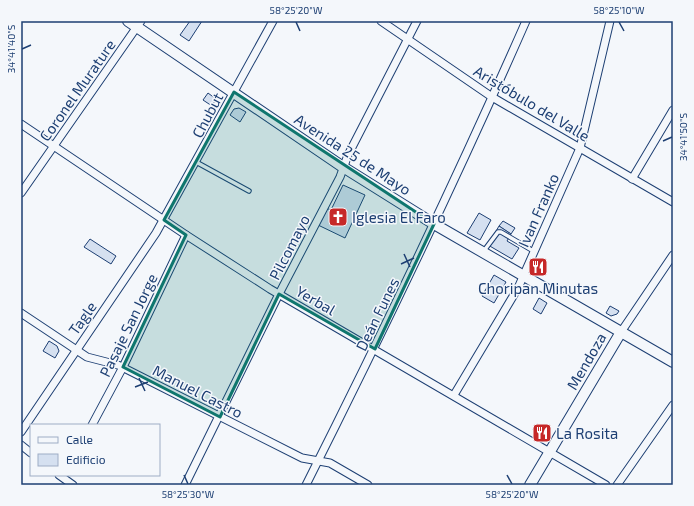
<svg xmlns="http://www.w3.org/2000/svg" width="694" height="506" font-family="'Exo 2',sans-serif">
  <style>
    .building { fill: #d5e0f0; stroke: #1d3f73 }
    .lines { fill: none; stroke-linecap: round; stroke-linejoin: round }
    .lane-casing { stroke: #1d3f73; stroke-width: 5.5 }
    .street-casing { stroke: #1d3f73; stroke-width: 9 }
    .secondary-casing { stroke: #1d3f73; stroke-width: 12 }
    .lane { stroke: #f4f7fb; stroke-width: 3.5 }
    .street { stroke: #f4f7fb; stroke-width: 7 }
    .secondary { stroke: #f4f7fb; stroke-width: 10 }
    .marked { fill: #0f766e; fill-opacity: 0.2; stroke: #0f766e; stroke-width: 3; stroke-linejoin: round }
    .ticks { fill: none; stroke: #1d3f73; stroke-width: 1.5 }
    .labels { text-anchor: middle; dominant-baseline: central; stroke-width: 3; stroke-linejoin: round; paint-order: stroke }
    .street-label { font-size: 15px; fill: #1d3f73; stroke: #f4f7fb }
    .poi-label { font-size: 15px; fill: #1d3f73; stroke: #f4f7fb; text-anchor: start }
    .neatline { fill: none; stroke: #1d3f73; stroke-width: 1.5 }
    .ticks-label { font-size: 10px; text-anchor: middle; fill: #1d3f73 }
  </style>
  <rect width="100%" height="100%" fill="#f4f7fb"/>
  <g class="building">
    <polygon points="190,21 202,21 189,41 180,35"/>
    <polygon points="208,93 216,99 212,106 203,100"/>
    <polygon points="239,108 246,112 240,122 230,115 234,109"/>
    <polygon points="343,185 365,195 345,238 318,225 326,208 331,210"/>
    <polygon points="479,213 491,220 480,240 467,233"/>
    <polygon points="503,221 515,228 511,234 499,226"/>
    <polygon points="499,226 511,234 507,241 519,248 512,259 488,245"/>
    <polygon points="90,239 116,256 111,264 84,247"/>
    <polygon points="537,262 543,265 538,275 534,271"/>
    <polygon points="494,275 506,282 494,303 482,296"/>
    <polygon points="539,298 547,303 541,314 533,309"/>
    <polygon points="610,306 619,311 617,314 611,316 606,313"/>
    <polygon points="49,341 57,346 59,351 55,358 43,351"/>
    <polygon points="537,424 546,430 544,434 541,435 533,430"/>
  </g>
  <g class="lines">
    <defs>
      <g id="lane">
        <polyline points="196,162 249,191"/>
        <polyline points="483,252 498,232 501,232 535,252"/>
      </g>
      <g id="street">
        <polyline points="381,21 492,97 673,202"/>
        <polyline points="21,124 186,235 270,289 606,485"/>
        <polyline points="632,179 673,110"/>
        <polyline points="21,193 141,21"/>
        <polyline points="21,313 87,357 118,365 302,458 330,463 368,485"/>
        <polyline points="621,332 673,255"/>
        <polyline points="454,395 518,288 580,148 610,21"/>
        <polyline points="92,425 123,367 186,235"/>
        <polyline points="21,432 156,233 273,21"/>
        <polyline points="21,445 31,453"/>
        <polyline points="59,475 73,485"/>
        <polyline points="185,485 279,294 340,177 348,155 417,21"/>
        <path d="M306 485C383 332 457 178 526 21"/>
        <polyline points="617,485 673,405"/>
      </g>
      <g id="secondary">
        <polyline points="128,21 343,167 434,224 673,362"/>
        <polyline points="530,485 621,332"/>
      </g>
    </defs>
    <use href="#lane" class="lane-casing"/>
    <use href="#street" class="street-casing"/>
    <use href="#secondary" class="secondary-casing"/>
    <use href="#lane" class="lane"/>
    <use href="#street" class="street"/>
    <use href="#secondary" class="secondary"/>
  </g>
  <path class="marked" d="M234 92 434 224 375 349 279 294 220 417 123 367 186 235 164 220Z"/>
  <path class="ticks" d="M296 22 300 31M619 22 624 31M22 49 31 45M663 141 672 137M404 254 410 267M401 264 414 258M139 378 145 391M135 387 148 382M184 475 188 484M507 475 512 484"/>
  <defs>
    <symbol id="church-square" viewBox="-11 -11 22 22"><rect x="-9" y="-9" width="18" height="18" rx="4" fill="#c62828" stroke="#f4f7fb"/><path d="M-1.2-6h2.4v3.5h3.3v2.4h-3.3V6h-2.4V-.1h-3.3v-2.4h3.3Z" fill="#fff"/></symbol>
    <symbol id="restaurant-square" viewBox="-11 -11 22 22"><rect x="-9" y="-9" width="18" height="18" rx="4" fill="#c62828" stroke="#f4f7fb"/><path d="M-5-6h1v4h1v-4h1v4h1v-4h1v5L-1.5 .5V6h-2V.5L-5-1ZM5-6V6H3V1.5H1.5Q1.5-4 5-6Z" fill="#fff"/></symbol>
  </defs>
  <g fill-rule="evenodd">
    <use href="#church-square" x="327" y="206" width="22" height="22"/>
    <use href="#restaurant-square" x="527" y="256" width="22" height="22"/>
    <use href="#restaurant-square" x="531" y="422" width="22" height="22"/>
  </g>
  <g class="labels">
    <g class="street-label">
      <text transform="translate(77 90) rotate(-55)">Coronel Murature</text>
      <text transform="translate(532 103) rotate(31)">Aristóbulo del Valle</text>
      <text transform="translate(207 115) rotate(-62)">Chubut</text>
      <text transform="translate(353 154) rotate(33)">Avenida 25 de Mayo</text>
      <text transform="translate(538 210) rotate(-66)">Ivan Franko</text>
      <text transform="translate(289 247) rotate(-63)">Pilcomayo</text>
      <text transform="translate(316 300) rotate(30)">Yerbal</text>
      <text transform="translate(377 314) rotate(-64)">Deán Funes</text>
      <text transform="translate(82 318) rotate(-55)">Tagle</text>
      <text transform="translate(128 325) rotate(-64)">Pasaje San Jorge</text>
      <text transform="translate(586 361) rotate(-60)">Mendoza</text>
      <text transform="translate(198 391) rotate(27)">Manuel Castro</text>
    </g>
    <g class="poi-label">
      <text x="352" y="217">Iglesia El Faro</text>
      <text x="538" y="288" text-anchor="middle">Choripan Minutas</text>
      <text x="556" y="433">La Rosita</text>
    </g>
  </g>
  <rect width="694" height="506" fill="none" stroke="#f4f7fb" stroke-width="44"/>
  <rect x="30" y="424" width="130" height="52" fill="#f4f7fb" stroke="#9eadc5"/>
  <rect x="38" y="437" width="20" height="6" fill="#f4f7fb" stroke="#9eadc5"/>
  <text x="66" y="444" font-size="12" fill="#1d3f73">Calle</text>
  <rect x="38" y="454" width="20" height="12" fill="#d5e0f0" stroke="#9eadc5"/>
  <text x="66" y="464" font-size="12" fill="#1d3f73">Edificio</text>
  <rect x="22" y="22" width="650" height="462" class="neatline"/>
  <g class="ticks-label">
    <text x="296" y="14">58°25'20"W</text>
    <text x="619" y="14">58°25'10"W</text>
    <text transform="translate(11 49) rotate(-90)" y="4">34°41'40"S</text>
    <text transform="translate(683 137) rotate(-90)" y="4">34°41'50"S</text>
    <text x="188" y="498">58°25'30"W</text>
    <text x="512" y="498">58°25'20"W</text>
  </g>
</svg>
